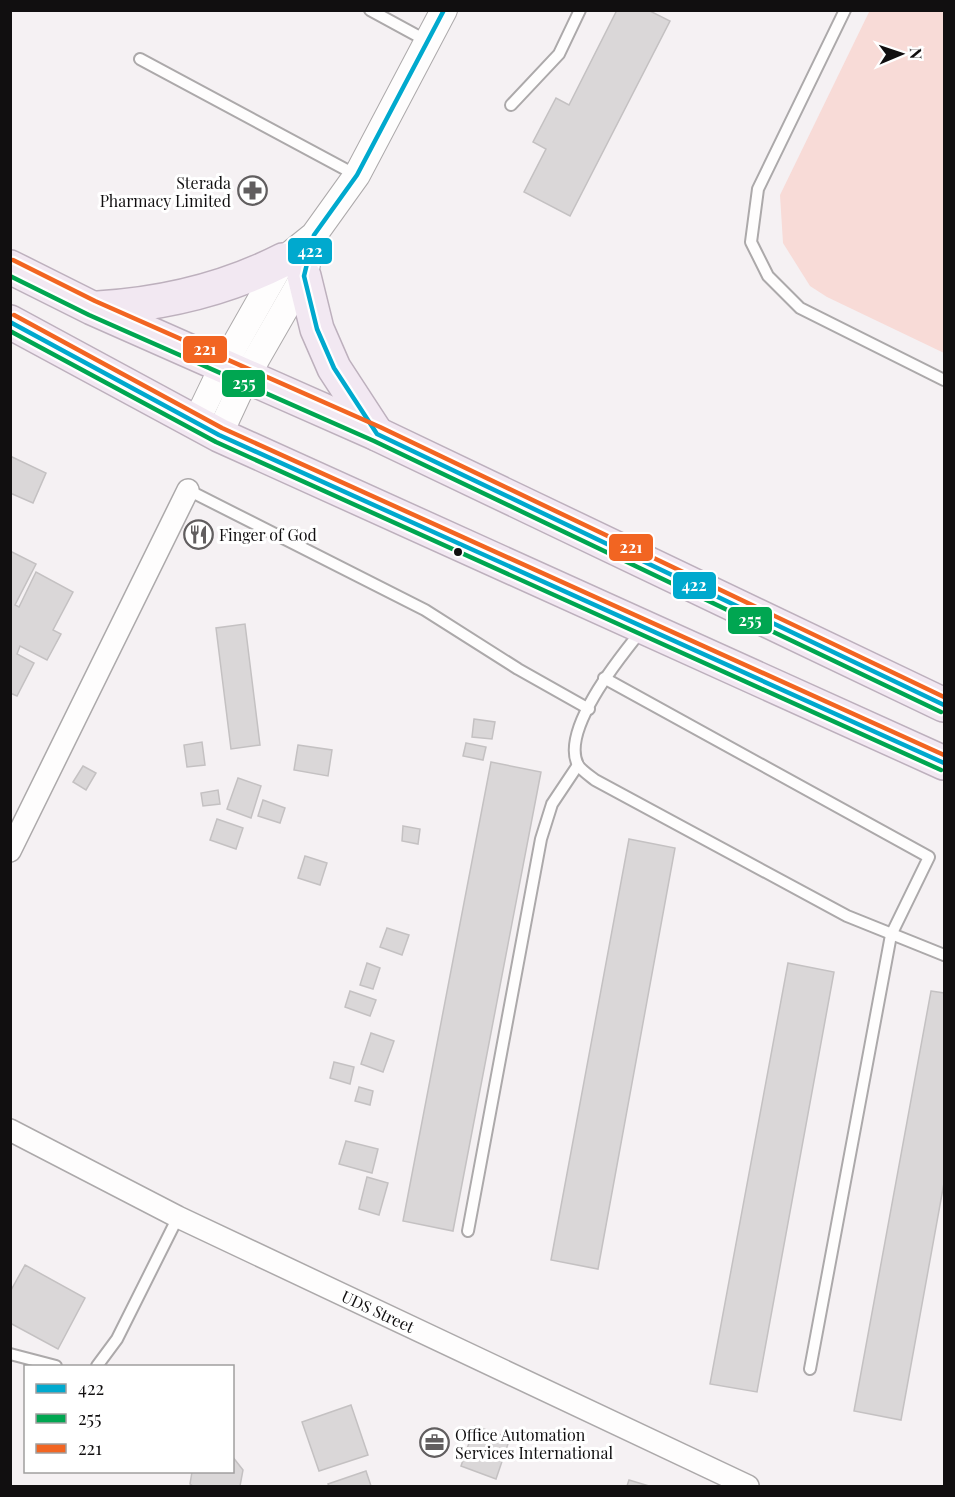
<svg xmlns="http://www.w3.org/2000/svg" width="955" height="1497" font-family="'Playfair Display',serif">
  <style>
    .green { fill: #f8dbd7 }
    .building { fill: #dad7d8; stroke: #c4c1c2; stroke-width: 1.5 }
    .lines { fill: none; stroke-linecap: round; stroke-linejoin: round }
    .service-casing { stroke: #aca9aa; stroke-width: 14 }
    .minor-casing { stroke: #aca9aa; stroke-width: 24 }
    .tertiary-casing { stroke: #aca9aa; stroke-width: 28 }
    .trunk-casing { stroke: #bdb0bd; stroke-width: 36 }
    .service { stroke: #fefdfd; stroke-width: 10 }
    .minor { stroke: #fefdfd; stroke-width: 21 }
    .tertiary { stroke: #fefdfd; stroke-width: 26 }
    .trunk { stroke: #f2e8f2; stroke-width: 33 }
    .bus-1-casing { stroke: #fff; stroke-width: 9 }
    .bus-2-casing { stroke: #fff; stroke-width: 9 }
    .bus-3-casing { stroke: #fff; stroke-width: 9 }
    .bus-1 { stroke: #00a9ce; stroke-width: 4.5 }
    .bus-2 { stroke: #00a651; stroke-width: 4.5 }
    .bus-3 { stroke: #f26522; stroke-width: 4.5 }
    .bus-dot { fill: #110f10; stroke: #fff; stroke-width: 2 }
    .labels { text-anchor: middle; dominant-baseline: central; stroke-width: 6; stroke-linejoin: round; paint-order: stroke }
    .poi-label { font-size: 16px; fill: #110f10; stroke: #fff; text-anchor: start }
    .street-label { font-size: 16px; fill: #110f10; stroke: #fff }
    .line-badge { stroke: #fff; stroke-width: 2 }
    .badge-label { font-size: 16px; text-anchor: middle; font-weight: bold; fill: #fff }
  </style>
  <rect width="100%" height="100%" fill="#f5f1f3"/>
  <polygon class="green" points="870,10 944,11 944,353 827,297 810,286 783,243 780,195"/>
  <g class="building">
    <polygon points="617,10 648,10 670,21 570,216 524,192 546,149 533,142 556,98 569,105"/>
    <polygon points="10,456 46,473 33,503 10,493"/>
    <polygon points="10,551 36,564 15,605 19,607 36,572 73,592 53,630 61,634 47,660 20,646 17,654 34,663 17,696 10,693"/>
    <polygon points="245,624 260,745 231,749 216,628"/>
    <polygon points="474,719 495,722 492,739 472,737"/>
    <polygon points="202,742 205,765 187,767 184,745"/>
    <polygon points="466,743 486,747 483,760 463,756"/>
    <polygon points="298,745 332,750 328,776 294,770"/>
    <polygon points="491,762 541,772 453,1231 403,1221"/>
    <polygon points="83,766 96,773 86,790 73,782"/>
    <polygon points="238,778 261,786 251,818 227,809"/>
    <polygon points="218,790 220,804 203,806 201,793"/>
    <polygon points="263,800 285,808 280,823 258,816"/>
    <polygon points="217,819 243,828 236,849 210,840"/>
    <polygon points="403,826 420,829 418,844 402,841"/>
    <polygon points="629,839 675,848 598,1269 551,1260"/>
    <polygon points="305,856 327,863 320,885 298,878"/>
    <polygon points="387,928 409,935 402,955 380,947"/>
    <polygon points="367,963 380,968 373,989 360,985"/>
    <polygon points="788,963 834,972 757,1392 710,1384"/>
    <polygon points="350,991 376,1000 370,1016 345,1007"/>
    <polygon points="931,991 944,993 944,1183 901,1420 854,1411"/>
    <polygon points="371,1033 394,1041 383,1072 361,1064"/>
    <polygon points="334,1062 354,1067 350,1084 330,1078"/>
    <polygon points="359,1087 373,1091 370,1105 355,1101"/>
    <polygon points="346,1141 378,1149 372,1173 339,1164"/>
    <polygon points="367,1177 388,1183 379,1215 359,1209"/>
    <polygon points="25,1265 85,1298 58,1349 10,1323 10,1292"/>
    <polygon points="351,1405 368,1455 319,1471 302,1422"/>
    <polygon points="475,1426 510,1438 496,1479 461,1466"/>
    <polygon points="232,1456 243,1470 240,1486 193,1486 190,1484 192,1472 232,1472"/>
    <polygon points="366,1471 371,1486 329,1486 328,1484"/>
    <polygon points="629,1480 649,1486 627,1486"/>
  </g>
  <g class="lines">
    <defs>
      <g id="service">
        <polyline points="370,10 427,41"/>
        <polyline points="845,10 758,189 751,242 768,276 800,308 944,380"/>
        <polyline points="140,59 356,175"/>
        <polyline points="511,105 559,54 580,10"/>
        <polyline points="188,490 425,610 518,669 589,709"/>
        <path d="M642 630C621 656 560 730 578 765 581 770 590 776 595 780L847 916 944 955"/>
        <polyline points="604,678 929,857 891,935 810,1369"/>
        <polyline points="468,1231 541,839 552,804 578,765"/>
        <polyline points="10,1354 56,1366"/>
        <polyline points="97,1366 117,1339 178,1217"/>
      </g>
      <g id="minor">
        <polyline points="10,851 188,490"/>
        <polyline points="10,1130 178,1217 748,1486"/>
      </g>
      <g id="tertiary">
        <polyline points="196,422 223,366 283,260 314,235 357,175 444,10"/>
        <polyline points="219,435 246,377 304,276 307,264"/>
      </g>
      <g id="trunk">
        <polyline points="10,267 92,308 377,434 944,705"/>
        <polyline points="304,276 317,329 334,368 377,434"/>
        <path d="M98 308C163 304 224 290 283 260"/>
        <polyline points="10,322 219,435 944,763"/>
      </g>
    </defs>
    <use href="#service" class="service-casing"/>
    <use href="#minor" class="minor-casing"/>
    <use href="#tertiary" class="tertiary-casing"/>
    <use href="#trunk" class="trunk-casing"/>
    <use href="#service" class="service"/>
    <use href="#minor" class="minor"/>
    <use href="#tertiary" class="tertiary"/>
    <use href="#trunk" class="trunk"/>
    <defs>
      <g id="bus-1">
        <polyline points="444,10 357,175 314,235 304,276 317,329 334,368 377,434 944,705"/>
        <polyline points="10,322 219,435 944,763"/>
      </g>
      <g id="bus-2">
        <polyline points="10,276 89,315 374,441 941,712"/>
        <polyline points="10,331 216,442 941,770"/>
      </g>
      <g id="bus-3">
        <polyline points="13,260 95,301 380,427 944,697"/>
        <polyline points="14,315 222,428 944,755"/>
      </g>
    </defs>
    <use href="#bus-1" class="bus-1-casing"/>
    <use href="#bus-2" class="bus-2-casing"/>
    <use href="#bus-3" class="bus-3-casing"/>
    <use href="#bus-1" class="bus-1"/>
    <use href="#bus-2" class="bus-2"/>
    <use href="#bus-3" class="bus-3"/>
  </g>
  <defs>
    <symbol id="pharmacy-ring" viewBox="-11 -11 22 22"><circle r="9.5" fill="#fff" stroke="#615e5f" stroke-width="1.5"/><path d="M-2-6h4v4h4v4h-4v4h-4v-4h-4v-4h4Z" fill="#615e5f"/></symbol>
    <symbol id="restaurant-ring" viewBox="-11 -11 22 22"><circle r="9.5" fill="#fff" stroke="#615e5f" stroke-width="1.5"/><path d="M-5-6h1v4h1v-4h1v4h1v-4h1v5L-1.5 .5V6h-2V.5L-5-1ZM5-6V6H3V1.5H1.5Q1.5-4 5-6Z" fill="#615e5f"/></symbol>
    <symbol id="office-ring" viewBox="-11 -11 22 22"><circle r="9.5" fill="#fff" stroke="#615e5f" stroke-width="1.5"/><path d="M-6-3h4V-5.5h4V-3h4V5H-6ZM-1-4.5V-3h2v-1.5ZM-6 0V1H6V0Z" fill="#615e5f"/></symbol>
  </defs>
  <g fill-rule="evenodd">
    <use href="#pharmacy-ring" x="236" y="174" width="33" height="33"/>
    <use href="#restaurant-ring" x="182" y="518" width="33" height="33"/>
    <use href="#office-ring" x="418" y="1426" width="33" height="33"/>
  </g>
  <circle class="bus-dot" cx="458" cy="552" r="5"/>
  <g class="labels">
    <g class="poi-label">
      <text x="231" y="182" text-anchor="end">Sterada<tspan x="231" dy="18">Pharmacy Limited</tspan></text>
      <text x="219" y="534">Finger of God</text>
      <text x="455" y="1434">Office Automation<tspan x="455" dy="18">Services International</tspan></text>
    </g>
    <g class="street-label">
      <text transform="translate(378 1311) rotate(25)">UDS Street</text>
    </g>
  </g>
  <g class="line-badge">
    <rect x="287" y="237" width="46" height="28" rx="6" fill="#00a9ce"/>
    <rect x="182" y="335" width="46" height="29" rx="6" fill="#f26522"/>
    <rect x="221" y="369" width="45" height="29" rx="6" fill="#00a651"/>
    <rect x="608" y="533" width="46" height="29" rx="6" fill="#f26522"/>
    <rect x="672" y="571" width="45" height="29" rx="6" fill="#00a9ce"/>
    <rect x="727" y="606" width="46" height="29" rx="6" fill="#00a651"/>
  </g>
  <g class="badge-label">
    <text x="310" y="257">422</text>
    <text x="205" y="355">221</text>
    <text x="244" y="389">255</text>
    <text x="631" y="553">221</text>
    <text x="694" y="591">422</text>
    <text x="750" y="626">255</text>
  </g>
  <rect width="955" height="1497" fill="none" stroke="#110f10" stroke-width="24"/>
  <rect x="24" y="1365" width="210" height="108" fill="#ffffff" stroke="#a09f9f" stroke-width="1.5"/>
  <rect x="36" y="1384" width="30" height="9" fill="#00a9ce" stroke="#a09f9f" stroke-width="1.5"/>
  <text x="78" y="1395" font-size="18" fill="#110f10">422</text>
  <rect x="36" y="1414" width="30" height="9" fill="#00a651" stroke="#a09f9f" stroke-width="1.5"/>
  <text x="78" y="1425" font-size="18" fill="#110f10">255</text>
  <rect x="36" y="1444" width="30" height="9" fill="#f26522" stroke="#a09f9f" stroke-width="1.5"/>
  <text x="78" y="1455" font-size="18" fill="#110f10">221</text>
  <g transform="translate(901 54) rotate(88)" stroke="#ffffff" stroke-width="4.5" paint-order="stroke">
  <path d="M0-4.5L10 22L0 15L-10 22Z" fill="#110f10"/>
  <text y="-9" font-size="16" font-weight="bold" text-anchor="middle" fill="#110f10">N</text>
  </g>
</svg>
